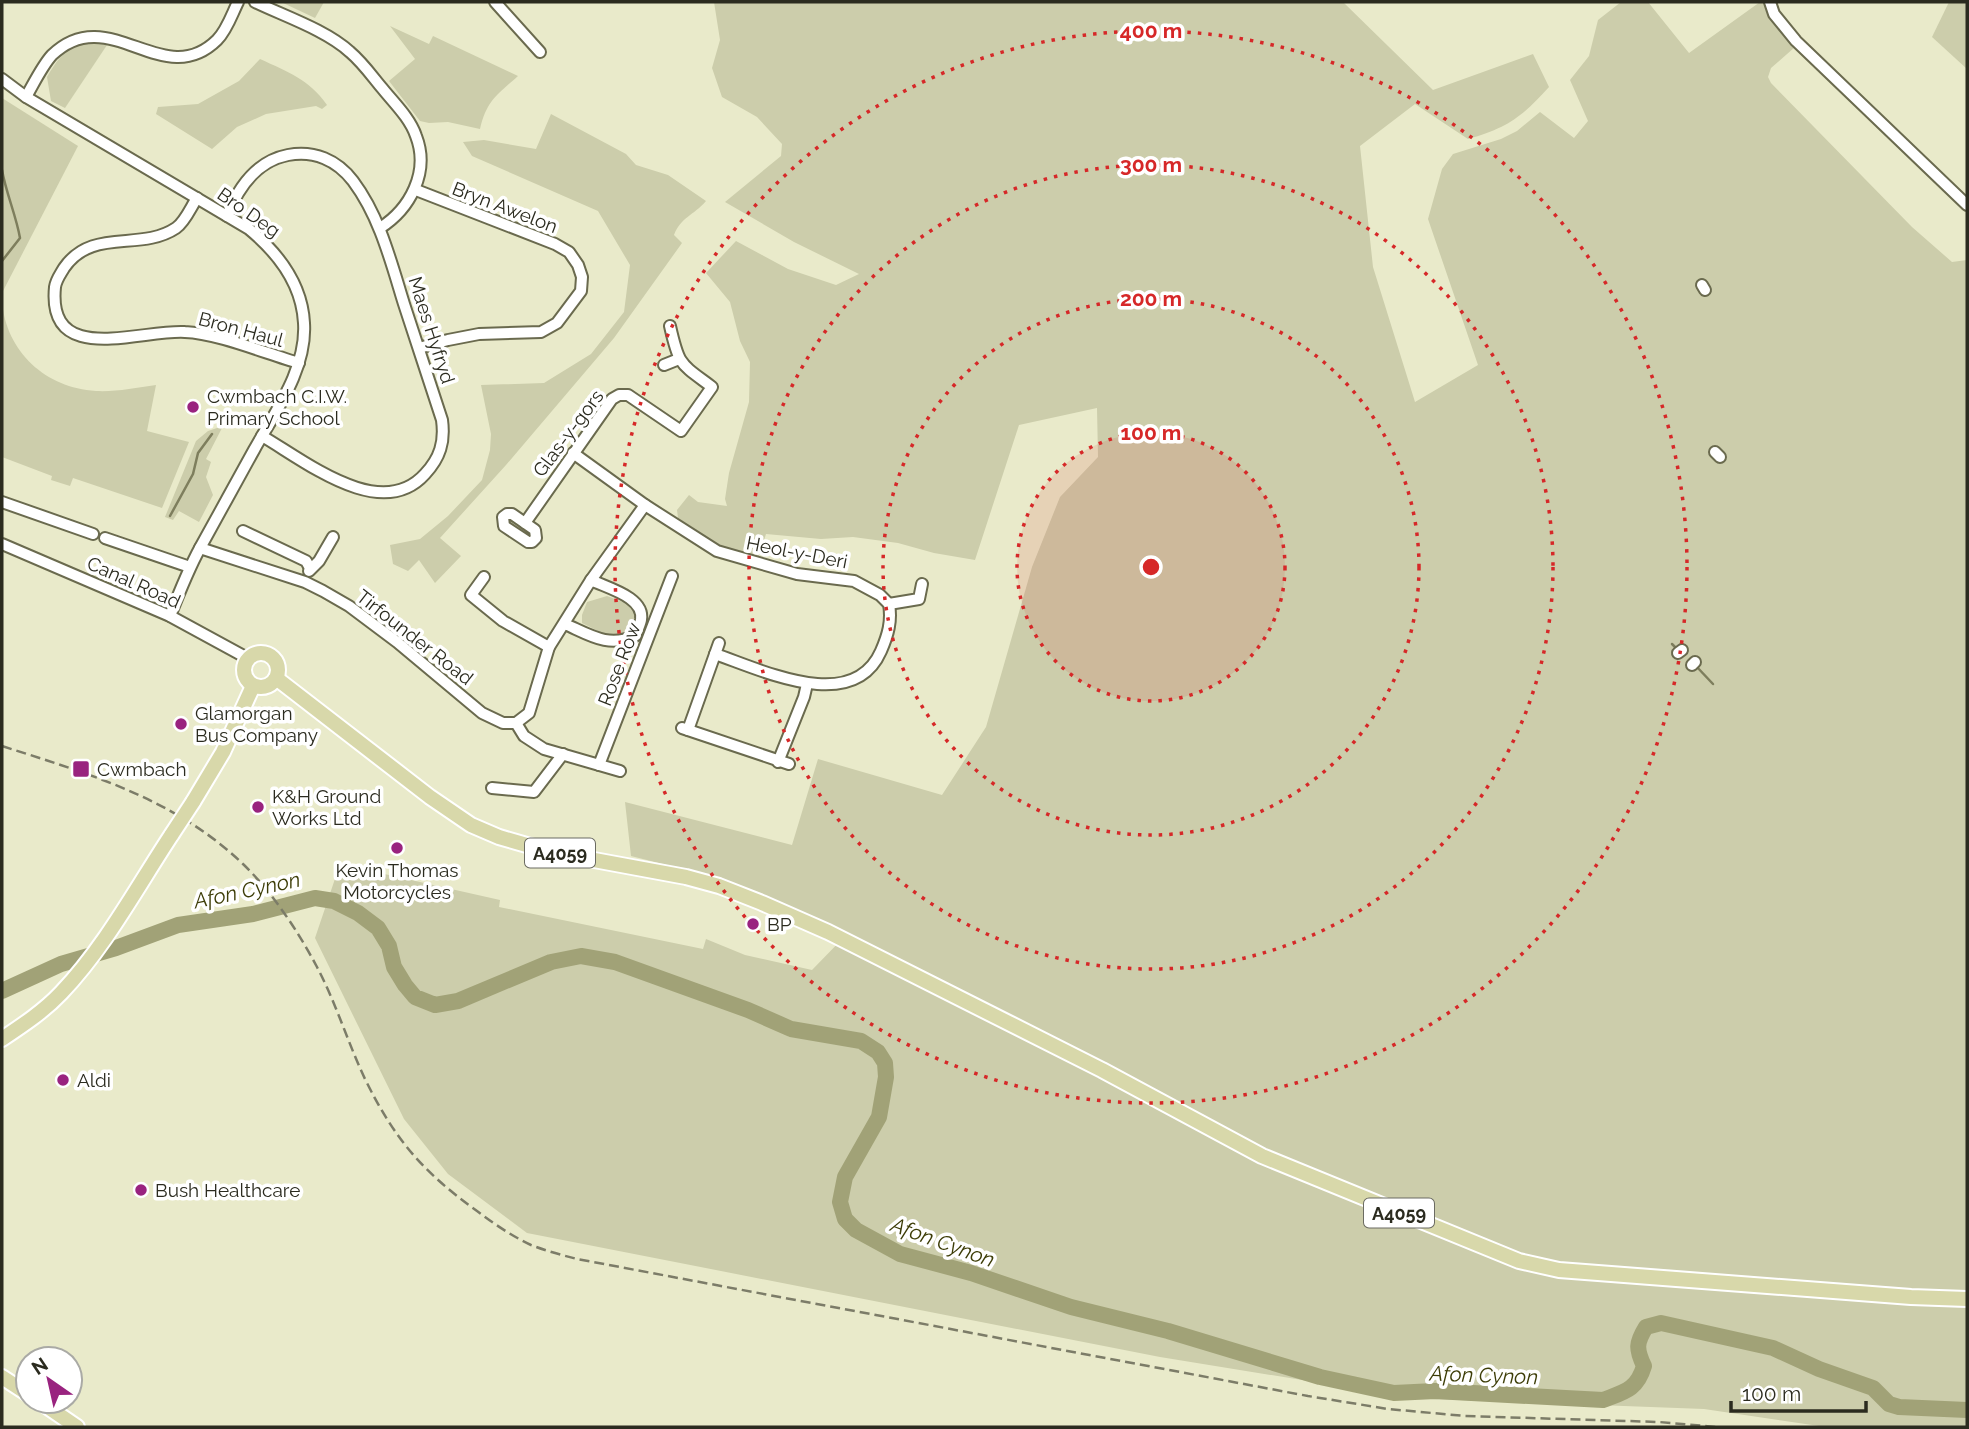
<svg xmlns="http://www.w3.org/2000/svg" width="1969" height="1429" font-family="Raleway,sans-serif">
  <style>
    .green { fill: #cccdab }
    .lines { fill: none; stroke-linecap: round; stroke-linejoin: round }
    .stream { stroke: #7e7e5d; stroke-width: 2.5 }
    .river { stroke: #a1a277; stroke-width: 16 }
    .minor-casing { stroke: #6a6a4e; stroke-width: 14 }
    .major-casing { stroke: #fff; stroke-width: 18 }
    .minor { stroke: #fff; stroke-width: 10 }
    .major { stroke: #d8d8aa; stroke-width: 14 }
    .rail { stroke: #7c7c68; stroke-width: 2.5; stroke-dasharray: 10 5; stroke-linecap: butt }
    .major-bridge-casing { stroke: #fff; stroke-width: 18; stroke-linecap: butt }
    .major-bridge { stroke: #d8d8aa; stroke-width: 14 }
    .ring { fill: none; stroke: #d62828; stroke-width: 3.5; stroke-dasharray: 3.5 7 }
    .poi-dot { fill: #99237f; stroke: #fff; stroke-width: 2.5 }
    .labels { text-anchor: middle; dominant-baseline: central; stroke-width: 7; stroke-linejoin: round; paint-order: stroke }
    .shield { fill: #fff; stroke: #6b6b62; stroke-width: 2 }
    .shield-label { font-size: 18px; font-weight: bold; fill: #2b2b1f }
    .street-label { font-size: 19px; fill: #2b2b1f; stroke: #fff }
    .poi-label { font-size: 19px; fill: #2b2b1f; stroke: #fff; text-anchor: start }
    .water-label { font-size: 21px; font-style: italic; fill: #3d3d07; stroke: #fff }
    .centre { fill: #d62828; stroke: #fff; stroke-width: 3.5 }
    .ring-label { font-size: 21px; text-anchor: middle; font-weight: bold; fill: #d62828; stroke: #fff; stroke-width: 7; stroke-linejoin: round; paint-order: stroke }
  </style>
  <rect width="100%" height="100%" fill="#e9eaca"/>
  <g class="green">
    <polygon points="281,2 324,2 315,18"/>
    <path d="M714 2H1343L1433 90 1533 54 1549 87C1522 117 1507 128 1468 139L1415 104 1360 146 1373 267 1415 402 1478 365 1428 219 1442 169 1453 154 1501 139 1517 131 1540 112 1574 138 1588 121 1570 80 1589 56 1598 20 1621 2H1648L1689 53 1760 2H1765L1769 16 1795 47 1771 68 1768 77 1771 83 1912 227 1952 262 1967 260V1427H1826L1704 1409 1433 1399 1394 1395 1160 1357 527 1233 448 1174 404 1119 315 938 340 864 500 900 499 907 703 949 706 939 745 955 812 970 847 934 718 878 631 856 625 802 792 845 818 759 942 795 986 727 1032 567 1060 497 1098 457 1097 408 1019 425 975 560 934 553 898 543 853 537 821 539 766 534 758 559 719 545 678 518 677 510 689 495 698 502 727 506 725 499 729 473 749 402 750 362 740 341 730 302 706 273 736 241 788 269 836 285 859 274 794 242 725 202 781 156 782 144 757 117 722 97 712 68 720 40Z"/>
    <polygon points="1949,2 1967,2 1967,69 1932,37"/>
    <path d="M390 26 429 44 433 36 518 76C497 95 487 100 480 129L448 122 429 123 420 121 389 81 415 59Z"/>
    <path d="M84 42H109L65 108 51 101 47 77C57 60 65 48 84 42Z"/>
    <path d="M260 59C288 72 309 79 327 105L322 109 316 106 266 114 237 127 212 149 156 114 158 107 198 104 239 81Z"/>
    <polygon points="2,98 78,146 2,293"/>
    <path d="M551 114 626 154 636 165 668 175 706 201C693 216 681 217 674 235L682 243 614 338 506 465 440 538 461 556 435 583 419 560 408 571 393 564 390 545 420 539 448 516 482 480 490 450 491 434 481 385 544 383 591 354 624 312 630 265 598 211 472 156 463 142 484 140 536 149Z"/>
    <path d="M2 301C6 352 46 388 96 391 115 392 136 388 156 385L147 431 189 442 162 508 73 478 70 486 51 480 52 476 2 457Z"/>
    <polygon points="223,426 206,459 211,462 206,477 213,495 199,522 179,511 173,520 165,517 196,441 208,431"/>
    <polygon points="607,596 629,604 635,612 636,623 629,633 612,638 582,623 582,615 587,602"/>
  </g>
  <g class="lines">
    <g class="stream">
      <path d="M2 170C6 193 16 215 20 238L2 261"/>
      <polyline points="170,516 193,474 198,453 212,434"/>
      <polyline points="1672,644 1678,650"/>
      <polyline points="1696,666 1713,684"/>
    </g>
    <path class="river" d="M2 991 61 964 116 948 178 925 253 914 315 898 334 901 358 913 378 928 389 946 394 967 405 985 415 997 435 1005 458 1001 551 962 581 956 615 962 748 1010 791 1029 861 1041 878 1052 885 1063 886 1077 879 1117 845 1177 840 1202 845 1219 856 1230 900 1254 971 1273 1071 1307 1168 1331 1320 1377 1394 1393 1435 1391 1603 1400C1624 1392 1637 1390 1644 1366 1636 1349 1636 1343 1646 1327L1661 1323 1773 1348 1819 1369 1873 1388 1889 1404 1899 1407 1967 1410"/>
    <defs>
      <g id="minor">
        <path d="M255 2C284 16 326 30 350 52 362 62 372 76 382 88 394 103 410 118 416 136 430 172 410 209 380 228"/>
        <polyline points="495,2 540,52"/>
        <polyline points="1770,2 1774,14 1796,41 1967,205"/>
        <path d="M2 79 26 97 249 229C278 253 302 283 304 323 307 369 275 412 254 450 236 483 218 515 200 548 188 570 179 593 170 616"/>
        <path d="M26 97C34 83 42 66 52 55 109 0 163 93 217 40 227 30 232 14 238 2"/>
        <polyline points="416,190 555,244 569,252 578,265 582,277 581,291 557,323 541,332 479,334 448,340 419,348"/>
        <path d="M197 198C191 207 185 222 176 228 140 252 92 227 64 268 60 275 56 280 55 287 47 368 141 329 185 332 217 333 267 354 299 363"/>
        <path d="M227 216C238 188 257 161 288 155 314 150 337 160 353 181 380 217 391 262 404 304 417 343 429 381 442 420 445 442 440 458 425 474 381 523 305 461 262 436"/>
        <polyline points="1702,285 1705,290"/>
        <polyline points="664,365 679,359"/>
        <polyline points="1715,452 1720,457"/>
        <path d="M573 453 645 505 717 551 797 574 854 581 880 595 889 604C892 621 888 635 881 651 853 715 762 670 715 654"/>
        <polyline points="2,502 93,534"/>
        <polygon points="507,514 512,514 535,530 536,538 532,542 528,542 504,526 503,517"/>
        <path d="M525 523 612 399 619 395H628L681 431 712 387C680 363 679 366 670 326"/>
        <polyline points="243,531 306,561 310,568"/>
        <polyline points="105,538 190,567"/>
        <polyline points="2,544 170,616 249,659"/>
        <polyline points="200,548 305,582 323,591 349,606 397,642 482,713 503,723 516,723 524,736 544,749 620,771"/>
        <polyline points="309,571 319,561 333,537"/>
        <polyline points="484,577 471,595 503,621 549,647"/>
        <polyline points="889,604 919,599 922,584"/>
        <path d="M565 624C590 635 608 648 635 636 637 631 640 625 641 620 645 597 607 588 591 580"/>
        <polyline points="1678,653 1682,650"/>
        <polyline points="1692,665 1695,662"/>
        <polyline points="516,723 529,713 549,647 591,580 645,505"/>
        <polyline points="682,728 789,764"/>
        <polyline points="688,730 719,643"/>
        <polyline points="778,762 804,697 807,684"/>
        <polyline points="599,765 672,576"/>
        <polyline points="492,788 534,792 563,754"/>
      </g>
      <g id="major">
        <circle cx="261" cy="670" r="17"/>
        <polyline points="276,678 430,797 471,825 499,837 551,852 686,877 719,886 762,903 828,932 1102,1070 1262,1156 1519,1261 1559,1270 1911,1297 1967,1299"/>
        <polyline points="193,802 223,752 253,686"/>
        <path d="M2 1039C23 1025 44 1011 61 993 105 947 137 887 172 834"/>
        <polyline points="2,1377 28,1394"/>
        <polyline points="39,1401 77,1427"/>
      </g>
    </defs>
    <use href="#minor" class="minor-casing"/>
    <use href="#major" class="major-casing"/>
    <use href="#minor" class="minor"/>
    <use href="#major" class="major"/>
    <path class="rail" d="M2 746C89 774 174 798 243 864 272 892 298 931 317 967 336 1003 348 1043 365 1079 395 1140 423 1172 477 1211 494 1224 512 1236 531 1245 546 1251 562 1255 577 1259L1308 1396 1388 1409 1465 1416 1659 1422 1716 1427"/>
    <defs>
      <polyline id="major-bridge" points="172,834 193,802"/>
    </defs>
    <use href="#major-bridge" class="major-bridge-casing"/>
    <use href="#major-bridge" class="major-bridge"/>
  </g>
  <circle cx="1151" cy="567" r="134" fill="#d62828" fill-opacity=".12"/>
  <g class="ring">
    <circle cx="1151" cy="567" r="134"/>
    <circle cx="1151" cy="567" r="268"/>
    <circle cx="1151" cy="567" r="402"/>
    <circle cx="1151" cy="567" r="536"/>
  </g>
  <g class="poi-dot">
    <circle cx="193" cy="407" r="7"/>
    <circle cx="181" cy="724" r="7"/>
    <rect x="72" y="760" width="18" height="18" rx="3.5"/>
    <circle cx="258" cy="807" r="7"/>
    <circle cx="397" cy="848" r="7"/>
    <circle cx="753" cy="924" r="7"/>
    <circle cx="63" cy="1080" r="7"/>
    <circle cx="141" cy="1190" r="7"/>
  </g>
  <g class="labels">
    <g class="shield">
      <rect x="525" y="838.5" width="70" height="29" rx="5"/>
      <rect x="1364" y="1198.5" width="70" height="29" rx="5"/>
    </g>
    <g class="shield-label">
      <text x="560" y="853">A4059</text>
      <text x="1399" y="1213">A4059</text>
    </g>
    <g class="street-label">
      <text transform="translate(505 207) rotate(21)">Bryn Awelon</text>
      <text transform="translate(249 212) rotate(35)">Bro Deg</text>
      <text transform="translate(241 329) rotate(15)">Bron Haul</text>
      <text transform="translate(432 330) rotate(72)">Maes Hyfryd</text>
      <text transform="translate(568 433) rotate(-53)">Glas-y-gors</text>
      <text transform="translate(797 552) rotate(11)">Heol-y-Deri</text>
      <text transform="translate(134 582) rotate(24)">Canal Road</text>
      <text transform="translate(415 637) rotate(38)">Tirfounder Road</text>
      <text transform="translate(619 664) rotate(-69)">Rose Row</text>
    </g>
    <g class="poi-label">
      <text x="207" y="396">Cwmbach C.I.W.<tspan x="207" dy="22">Primary School</tspan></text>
      <text x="195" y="713">Glamorgan<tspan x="195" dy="22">Bus Company</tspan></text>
      <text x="97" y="769">Cwmbach</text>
      <text x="272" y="796">K&amp;H Ground<tspan x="272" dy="22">Works Ltd</tspan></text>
      <text x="397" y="870" text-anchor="middle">Kevin Thomas<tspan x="397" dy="22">Motorcycles</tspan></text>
      <text x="767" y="924">BP</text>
      <text x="77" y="1080">Aldi</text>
      <text x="155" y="1190">Bush Healthcare</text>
    </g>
    <g class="water-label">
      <text transform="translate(247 890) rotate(-12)">Afon Cynon</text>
      <text transform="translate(943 1242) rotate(20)">Afon Cynon</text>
      <text transform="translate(1484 1375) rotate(2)">Afon Cynon</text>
    </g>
  </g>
  <circle cx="1151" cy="567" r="10" class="centre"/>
  <g class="ring-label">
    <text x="1151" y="38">400 m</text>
    <text x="1151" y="172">300 m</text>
    <text x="1151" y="306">200 m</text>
    <text x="1151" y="440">100 m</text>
  </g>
  <rect width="1969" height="1429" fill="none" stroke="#2b2b1f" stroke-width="7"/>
  <g transform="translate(49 1380) rotate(326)"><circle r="33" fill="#ffffff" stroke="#aaaaa5" stroke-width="2"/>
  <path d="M0-5L12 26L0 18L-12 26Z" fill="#99237f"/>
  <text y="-10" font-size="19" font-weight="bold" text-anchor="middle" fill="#2b2b1f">N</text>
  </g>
  <path d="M1731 1401v10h135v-10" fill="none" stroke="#2b2b1f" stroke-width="3.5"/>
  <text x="1742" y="1401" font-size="21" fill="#2b2b1f" stroke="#ffffff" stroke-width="5" paint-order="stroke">100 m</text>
</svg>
